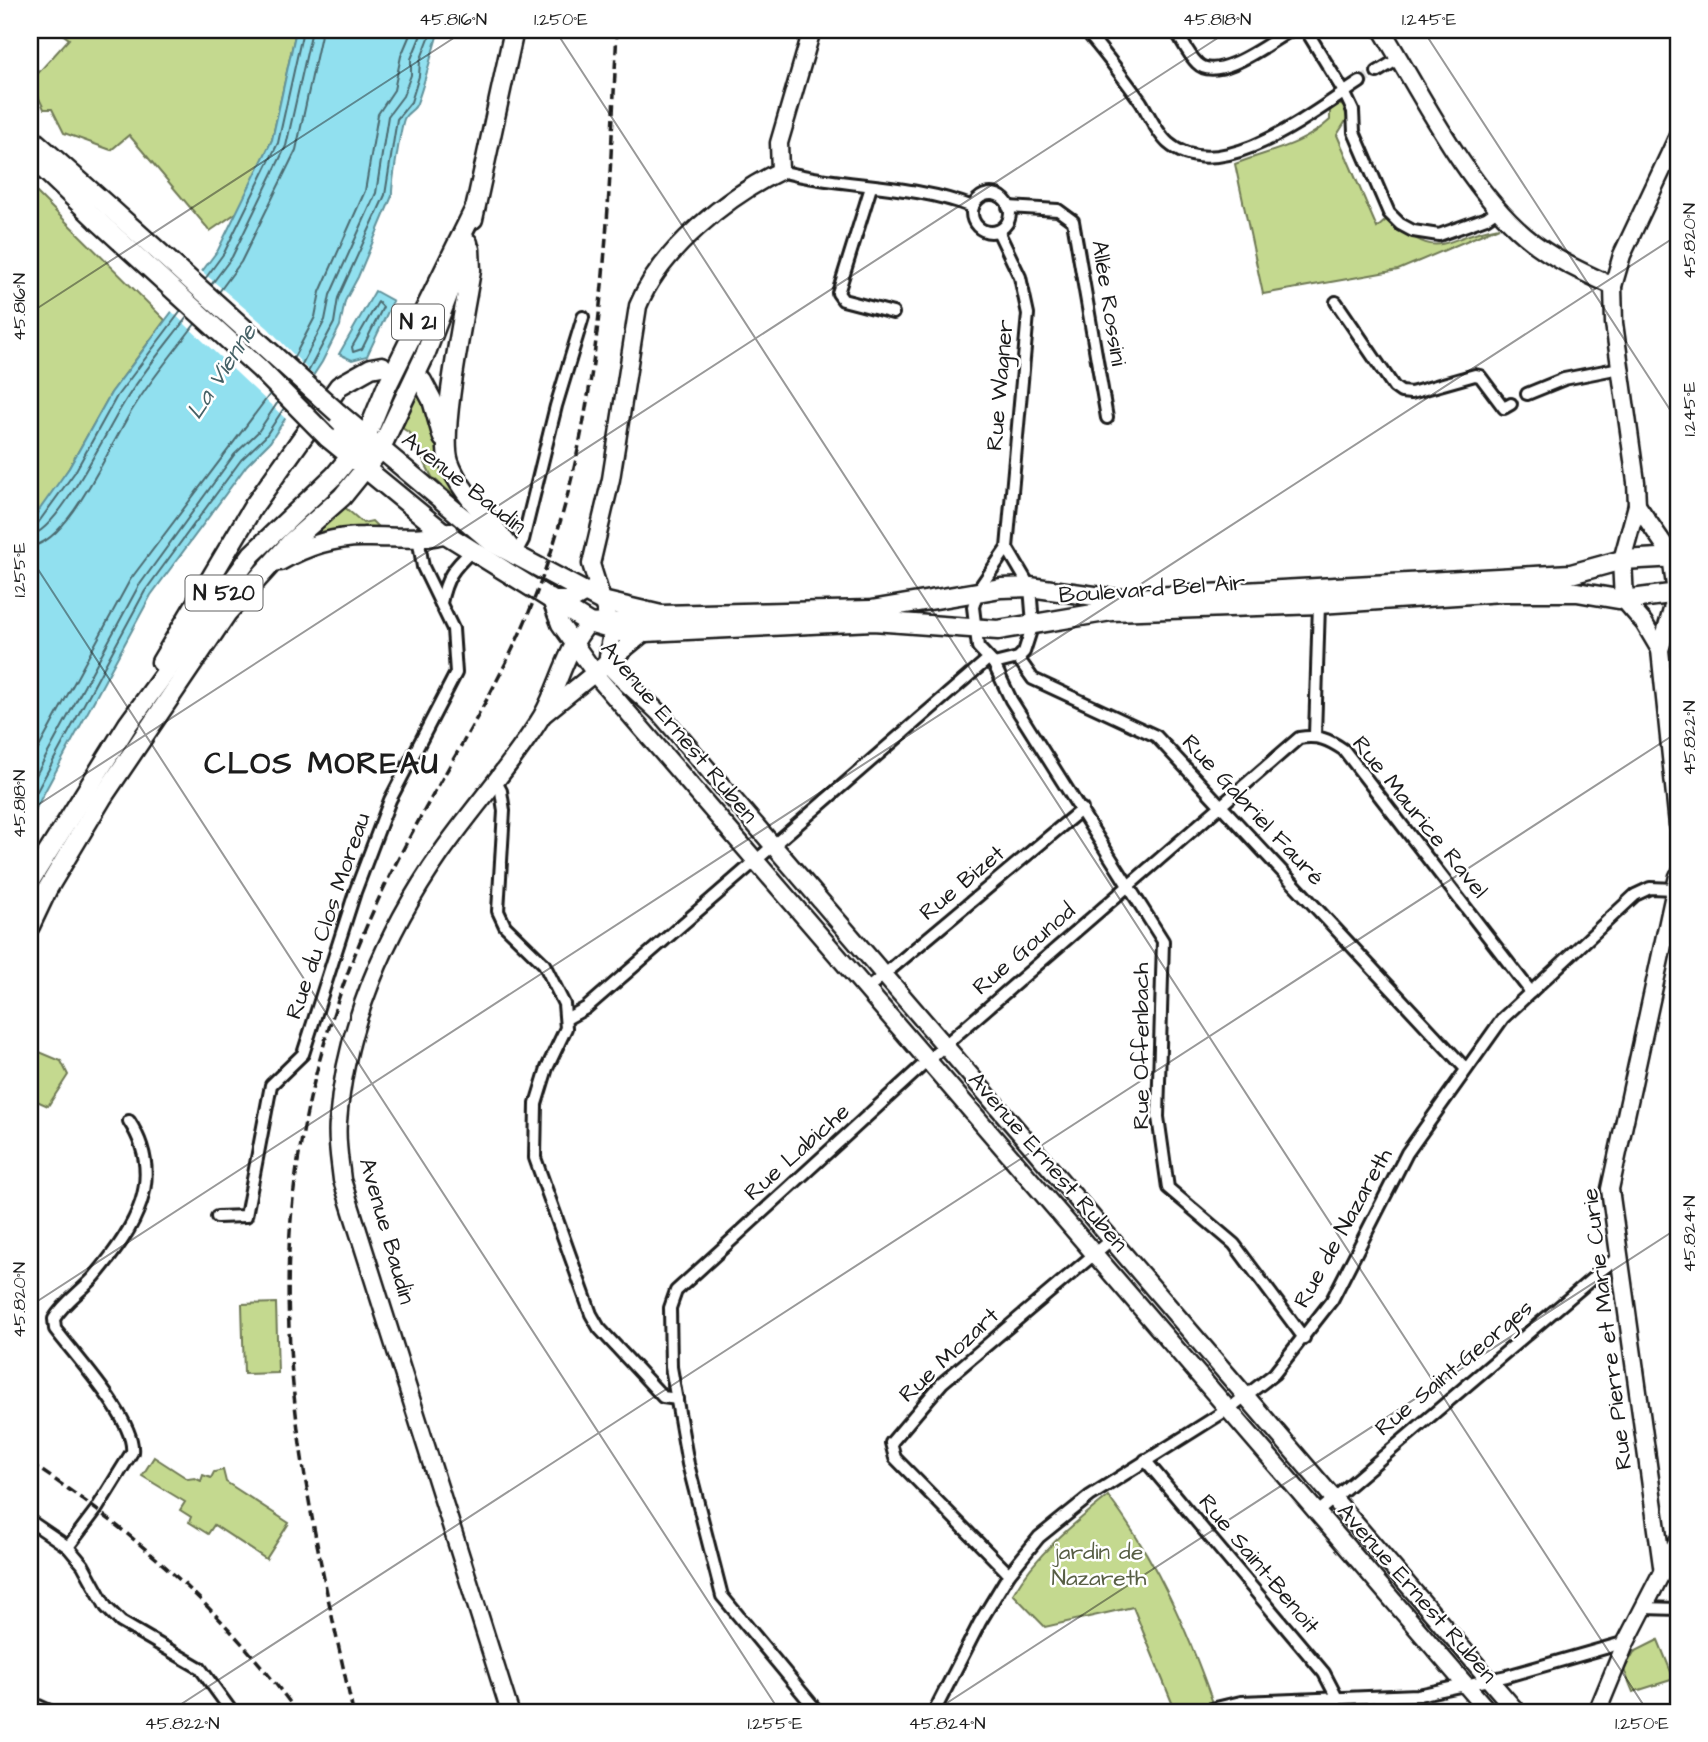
<svg xmlns="http://www.w3.org/2000/svg" width="1708" height="1742" font-family="'Architects Daughter',sans-serif">
  <style>
    .green { fill: #c4d98f; stroke: #707a56; stroke-width: 2 }
    .water { fill: #91e0ef; stroke: #62929b; stroke-width: 2 }
    .pier { fill: #fff }
    .lines { fill: none; stroke-linecap: round; stroke-linejoin: round }
    .shore { stroke: #4b6a70; stroke-width: 2 }
    .street-tunnel { stroke: #ddd; stroke-width: 10; stroke-dasharray: 10 5; stroke-linecap: butt }
    .street-casing { stroke: #1c1c1c; stroke-width: 16 }
    .secondary-casing { stroke: #1c1c1c; stroke-width: 21 }
    .primary-casing { stroke: #1c1c1c; stroke-width: 23 }
    .street { stroke: #fff; stroke-width: 10 }
    .secondary { stroke: #fff; stroke-width: 16 }
    .primary { stroke: #fff; stroke-width: 18 }
    .rail { stroke: #1c1c1c; stroke-width: 3.5; stroke-dasharray: 10 5; stroke-linecap: butt }
    .primary-bridge-casing { stroke: #1c1c1c; stroke-width: 23; stroke-linecap: butt }
    .primary-bridge { stroke: #fff; stroke-width: 18 }
    .ticks { fill: none; stroke: #1c1c1c; stroke-width: 2; stroke-opacity: 0.45 }
    .labels { text-anchor: middle; dominant-baseline: central; stroke-width: 5; stroke-linejoin: round; paint-order: stroke }
    .shield { fill: #fff; stroke: #606060; stroke-width: 2 }
    .shield-label { font-size: 21px; font-weight: bold; fill: #1c1c1c }
    .street-label { font-size: 23px; fill: #1c1c1c; stroke: #fff }
    .park-label { font-size: 23px; fill: #575e44; stroke: #fff }
    .water-label { font-size: 24px; font-style: italic; fill: #456166; stroke: #fff }
    .district-label { font-size: 30px; font-weight: bold; letter-spacing: 2px; fill: #1c1c1c; stroke: #fff }
    .neatline { fill: none; stroke: #1c1c1c; stroke-width: 2.5 }
    .ticks-label { font-size: 18px; text-anchor: middle; fill: #1c1c1c }
  </style>
  <rect width="100%" height="100%" fill="#fff"/>
  <filter id="ink" filterUnits="userSpaceOnUse"><feTurbulence type="fractalNoise" baseFrequency=".0143" numOctaves="2"/><feDisplacementMap in="SourceGraphic" scale="14" xChannelSelector="R" yChannelSelector="G"/><feConvolveMatrix kernelMatrix="1 2 1 2 8 2 1 2 1" color-interpolation-filters="sRGB"/></filter>
  <g filter="url(#ink)">
    <g class="green">
      <polygon points="57,30 296,30 272,140 239,211 210,231 129,135 111,150 64,133 52,109 44,109 31,81 69,39"/>
      <path d="M1338 104 1344 106 1347 119 1337 135 1377 228 1387 219C1444 264 1438 238 1499 227L1398 270 1263 294 1235 164C1270 150 1301 147 1330 120V110Z"/>
      <polygon points="30,186 165,320 111,393 69,468 30,528"/>
      <polygon points="419,388 433,418 445,471 480,517 432,477 410,433 402,428"/>
      <polygon points="342,505 363,523 372,521 380,529 344,529 303,541"/>
      <polygon points="30,1048 61,1061 68,1075 48,1106 30,1098"/>
      <polygon points="276,1303 278,1373 244,1374 242,1304"/>
      <polygon points="154,1457 188,1479 195,1478 201,1481 203,1475 211,1478 214,1472 223,1470 226,1482 289,1523 266,1559 214,1525 208,1534 189,1522 191,1517 180,1510 185,1502 142,1476"/>
      <path d="M1108 1496C1156 1559 1187 1629 1213 1703L1175 1710 1133 1607 1045 1627 1013 1594C1036 1554 1072 1525 1108 1496Z"/>
      <polygon points="1658,1640 1674,1679 1633,1692 1624,1670 1634,1652"/>
    </g>
    <g class="water">
      <path d="M296 30H439C431 55 426 79 417 103 415 111 407 111 404 119 401 127 391 187 392 196L358 277 345 301 340 326 322 362 270 442 247 465 151 595 30 819V523L69 468 111 393 218 250 272 140Z"/>
      <polygon points="375,291 393,301 367,356 352,360 339,354"/>
    </g>
    <polygon class="pier" points="199,269 268,328 316,378 288,421 169,309"/>
    <g class="lines">
      <g class="shore">
        <polyline points="205,279 224,253 278,143 303,30"/>
        <polyline points="211,285 232,257 286,146 312,30"/>
        <polyline points="219,292 241,262 296,150 322,30"/>
        <polygon points="378,302 383,307 362,349 353,352 352,347"/>
        <polyline points="293,359 315,317 320,292 365,191 378,114 394,90 401,56 412,30"/>
        <polyline points="301,366 325,320 330,295 376,193 388,116 403,96 411,75 411,59 423,30"/>
        <polyline points="308,372 334,323 338,298 385,195 397,119 411,102 419,76 420,61 432,30"/>
        <polyline points="30,526 38,523 75,472 117,396 181,311"/>
        <path d="M30 535C57 534 108 428 124 403 142 373 166 345 187 317"/>
        <path d="M30 546C69 545 113 438 134 407 152 378 175 351 195 324"/>
        <polyline points="30,764 130,580 270,394"/>
        <polyline points="30,786 138,587 234,455 258,432 278,402"/>
        <polyline points="30,804 145,591 241,460 265,437 284,408"/>
      </g>
      <polyline class="street-tunnel" points="1360,82 1377,72"/>
      <defs>
        <g id="street">
          <path d="M1085 30C1105 53 1123 77 1141 102 1149 115 1157 133 1168 143 1219 188 1315 111 1360 82"/>
          <path d="M1175 30C1182 40 1188 54 1197 63 1217 84 1270 42 1291 30"/>
          <polyline points="1306,30 1344,92 1353,111 1354,132 1389,213 1400,224 1413,231 1439,235 1486,218 1499,209"/>
          <polyline points="1377,72 1400,58"/>
          <path d="M780 171C844 188 911 183 973 207"/>
          <polyline points="871,187 838,293 843,300 893,313"/>
          <circle cx="991" cy="213" r="19"/>
          <polyline points="1008,207 1058,210 1073,221 1107,418"/>
          <polyline points="998,231 1020,277 1028,314 1007,548 978,590 973,607 978,647 994,664 1018,658 1024,652 1033,624 1030,587 1007,548"/>
          <polyline points="1336,302 1394,387 1401,392 1411,393 1475,375 1480,376 1504,408 1511,404"/>
          <polyline points="1527,394 1564,379 1620,368"/>
          <polyline points="515,555 523,540 556,406 583,317"/>
          <path d="M441 603C446 578 453 568 472 551"/>
          <polyline points="1018,658 1033,679 1156,736 1466,1069"/>
          <polyline points="994,664 1011,700 1163,941 1158,1117 1168,1188 1234,1244 1304,1338"/>
          <polyline points="1315,735 1319,604"/>
          <polyline points="495,780 501,791 504,811 498,911 505,926 544,964 564,1004 566,1028 547,1068 536,1104 535,1158 591,1314 599,1328 663,1397 677,1399"/>
          <polyline points="868,988 1082,809"/>
          <polyline points="566,1019 586,1008 987,660"/>
          <polyline points="217,1217 246,1216 271,1085 303,1054 355,892 390,800 456,673 453,629 423,567 418,537"/>
          <polyline points="1145,1460 1324,1673 1337,1698"/>
          <polyline points="1318,1512 1613,1261 1620,1261"/>
          <polyline points="30,1521 68,1547 83,1565 106,1607 121,1622 200,1668 232,1712"/>
          <path d="M68 1547 96 1510 132 1452C136 1421 75 1356 55 1329L54 1319C64 1302 82 1291 95 1276 134 1229 167 1179 129 1121"/>
          <polyline points="1009,1574 895,1458 891,1443 942,1383 1111,1240"/>
          <polyline points="1644,1608 1678,1609"/>
          <polyline points="30,1702 52,1712"/>
          <path d="M818 1712 722 1596 688 1464 671 1367 670 1308 676 1291 946 1044 1299 738C1318 735 1328 739 1344 750L1531 992"/>
          <polyline points="934,1712 980,1622 1009,1574 1039,1537 1090,1496 1230,1408 1274,1374 1332,1300 1407,1153 1503,1018 1635,895 1650,888 1676,889"/>
          <polyline points="1199,1712 1241,1702 1418,1695 1507,1676 1626,1642"/>
          <polyline points="1376,1712 1381,1697"/>
        </g>
        <g id="secondary">
          <path d="M812 30 779 143 780 171C728 196 660 251 638 306L611 479 591 564 612 632 607 663C623 683 644 697 662 716L1517 1712"/>
          <path d="M1382 30C1421 94 1468 188 1525 236 1551 258 1582 272 1613 286"/>
          <polyline points="1637,505 1672,556"/>
          <polyline points="1622,560 1637,505 1636,482 1614,323 1613,286 1622,255 1678,136"/>
          <polyline points="596,587 573,600 551,600 560,624 600,680 1489,1712"/>
          <polyline points="1677,593 1660,650 1678,825"/>
          <polyline points="1624,600 1644,623 1660,650"/>
          <polyline points="544,714 645,632"/>
          <polyline points="1663,1573 1610,1189 1678,876"/>
          <path d="M510 1712 342 1180C340 1161 336 1141 338 1122 345 1025 386 932 441 853 473 807 513 764 542 716 560 684 564 652 589 623L644 620 661 615"/>
          <polyline points="1597,1712 1626,1642 1678,1541"/>
        </g>
        <g id="primary">
          <polyline points="30,137 109,207"/>
          <polyline points="30,156 97,220"/>
          <polyline points="473,219 514,30"/>
          <path d="M470 249 471 270C465 310 439 431 449 462 460 494 496 525 515 555"/>
          <polyline points="422,381 432,400 443,438"/>
          <polyline points="338,413 493,543 602,601 661,615 871,610 1001,588 1030,587 1116,599 1571,574 1622,560 1678,557"/>
          <polyline points="324,419 363,447"/>
          <polyline points="327,437 444,533 589,623 624,633 873,621 998,630 1111,611 1319,604 1502,592 1577,592 1624,600 1678,593"/>
          <polyline points="1672,556 1677,593"/>
          <polyline points="1622,560 1624,600"/>
          <path d="M280 561C306 546 332 537 363 537 391 536 422 542 449 532"/>
          <polyline points="161,662 253,507 339,386 371,368 382,366"/>
          <polyline points="30,881 128,724 252,554 335,475 366,437 386,388 475,208"/>
          <polyline points="30,926 48,888 102,798 227,613 291,542 342,497 380,450 425,355 468,243"/>
        </g>
      </defs>
      <use href="#street" class="street-casing"/>
      <use href="#secondary" class="secondary-casing"/>
      <use href="#primary" class="primary-casing"/>
      <use href="#street" class="street"/>
      <use href="#secondary" class="secondary"/>
      <use href="#primary" class="primary"/>
      <g class="rail">
        <path d="M30 1463C134 1531 224 1612 297 1712"/>
        <path d="M353 1712C315 1538 271 1362 295 1182 311 1062 350 949 407 842 447 767 494 695 527 617 605 430 607 229 617 30"/>
      </g>
      <defs>
        <g id="primary-bridge">
          <polyline points="109,207 338,413"/>
          <polyline points="97,220 259,368 327,437"/>
        </g>
      </defs>
      <use href="#primary-bridge" class="primary-bridge-casing"/>
      <use href="#primary-bridge" class="primary-bridge"/>
    </g>
  </g>
  <path class="ticks" d="M555 30 1648 1712M1423 30 1678 422M30 313 466 30M30 557 780 1712M30 810 1230 30M30 1306 1678 235M169 1712 1678 732M933 1712 1678 1228"/>
  <g class="labels">
    <g class="shield">
      <rect x="392" y="304.5" width="52" height="35" rx="5"/>
      <rect x="185.5" y="575.5" width="77" height="35" rx="5"/>
    </g>
    <g class="shield-label">
      <text x="418" y="322">N 21</text>
      <text x="224" y="593">N 520</text>
    </g>
    <g class="street-label">
      <text transform="translate(1109 303) rotate(81)">Allée Rossini</text>
      <text transform="translate(1000 385) rotate(-85)">Rue Wagner</text>
      <text transform="translate(464 483) rotate(38)">Avenue Baudin</text>
      <text transform="translate(1152 589) rotate(-4)">Boulevard Bel Air</text>
      <text transform="translate(679 732) rotate(50)">Avenue Ernest Ruben</text>
      <text transform="translate(1253 810) rotate(47)">Rue Gabriel Fauré</text>
      <text transform="translate(1420 817) rotate(51)">Rue Maurice Ravel</text>
      <text transform="translate(962 883) rotate(-40)">Rue Bizet</text>
      <text transform="translate(328 916) rotate(-71)">Rue du Clos Moreau</text>
      <text transform="translate(1024 949) rotate(-41)">Rue Gounod</text>
      <text transform="translate(1141 1046) rotate(-90)">Rue Offenbach</text>
      <text transform="translate(797 1152) rotate(-42)">Rue Labiche</text>
      <text transform="translate(1048 1162) rotate(49)">Avenue Ernest Ruben</text>
      <text transform="translate(1343 1228) rotate(-61)">Rue de Nazareth</text>
      <text transform="translate(387 1231) rotate(74)">Avenue Baudin</text>
      <text transform="translate(1607 1329) rotate(-97)">Rue Pierre et Marie Curie</text>
      <text transform="translate(949 1355) rotate(-43)">Rue Mozart</text>
      <text transform="translate(1454 1368) rotate(-40)">Rue Saint-Georges</text>
      <text transform="translate(1259 1564) rotate(50)">Rue Saint-Benoit</text>
      <text transform="translate(1417 1593) rotate(49)">Avenue Ernest Ruben</text>
    </g>
    <g class="park-label">
      <text x="1099" y="1552">jardin de<tspan x="1099" dy="26">Nazareth</tspan></text>
    </g>
    <g class="water-label">
      <text transform="translate(222 372) rotate(-57)">La Vienne</text>
    </g>
    <g class="district-label">
      <text x="322" y="764">CLOS MOREAU</text>
    </g>
  </g>
  <rect width="1708" height="1742" fill="none" stroke="#fff" stroke-width="77"/>
  <rect x="38" y="38" width="1632" height="1666" class="neatline"/>
  <g class="ticks-label">
    <text x="453" y="25">45.816°N</text>
    <text x="561" y="25">1.250°E</text>
    <text x="1217" y="25">45.818°N</text>
    <text x="1429" y="25">1.245°E</text>
    <text transform="translate(1689 241) rotate(-90)" y="6">45.820°N</text>
    <text transform="translate(19 307) rotate(-90)" y="6">45.816°N</text>
    <text transform="translate(1689 409) rotate(-90)" y="6">1.245°E</text>
    <text transform="translate(19 570) rotate(-90)" y="6">1.255°E</text>
    <text transform="translate(1689 738) rotate(-90)" y="6">45.822°N</text>
    <text transform="translate(19 804) rotate(-90)" y="6">45.818°N</text>
    <text transform="translate(1689 1234) rotate(-90)" y="6">45.824°N</text>
    <text transform="translate(19 1300) rotate(-90)" y="6">45.820°N</text>
    <text x="182" y="1729">45.822°N</text>
    <text x="775" y="1729">1.255°E</text>
    <text x="947" y="1729">45.824°N</text>
    <text x="1642" y="1729">1.250°E</text>
  </g>
</svg>
